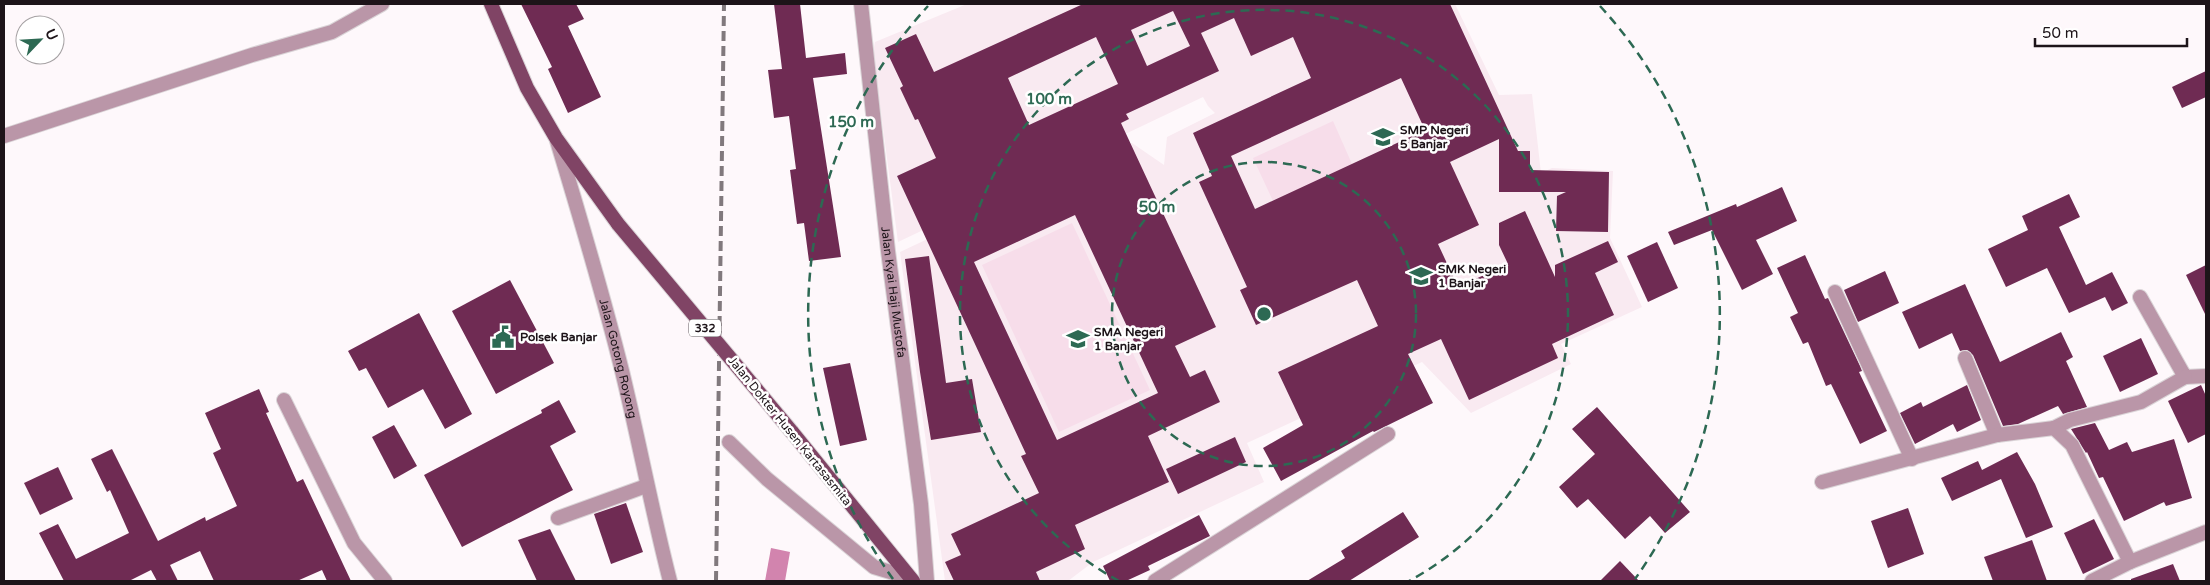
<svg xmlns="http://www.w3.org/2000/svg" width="2210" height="585" font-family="'Varela Round',sans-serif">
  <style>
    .built { fill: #f9eaf1 }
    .green { fill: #f7ddea }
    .water { fill: #d284ae }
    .building { fill: #6f2b53; fill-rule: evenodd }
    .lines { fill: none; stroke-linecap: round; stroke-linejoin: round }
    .pedestrian-casing { stroke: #dad4d7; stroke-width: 16 }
    .minor-casing { stroke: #dad4d7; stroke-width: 16 }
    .primary-casing { stroke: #dad4d7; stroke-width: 16 }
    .pedestrian { stroke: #ba96a8; stroke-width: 14 }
    .minor { stroke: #ba96a8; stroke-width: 14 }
    .primary { stroke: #804465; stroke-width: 14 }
    .rail { stroke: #81797d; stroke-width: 4; stroke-dasharray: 10 5; stroke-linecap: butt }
    .primary-bridge-casing { stroke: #dad4d7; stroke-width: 16; stroke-linecap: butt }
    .primary-bridge { stroke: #804465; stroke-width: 14 }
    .ring { fill: none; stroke: #2d6953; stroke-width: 2.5; stroke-dasharray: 9 6 }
    .labels { text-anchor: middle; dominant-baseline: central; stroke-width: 5; stroke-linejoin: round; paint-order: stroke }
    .shield { fill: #fff; stroke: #615a5e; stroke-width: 1 }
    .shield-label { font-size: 11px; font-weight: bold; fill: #1d1419 }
    .poi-label { font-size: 12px; font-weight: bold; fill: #1d1419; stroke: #fff; text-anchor: start }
    .street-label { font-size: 12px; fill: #1d1419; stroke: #fff }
    .centre { fill: #2d6953; stroke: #fff; stroke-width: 2.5 }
    .ring-label { font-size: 15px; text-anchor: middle; font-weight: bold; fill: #2d6953; stroke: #fff; stroke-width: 5; stroke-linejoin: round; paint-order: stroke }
  </style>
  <rect width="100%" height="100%" fill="#fef8fb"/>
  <polygon class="built" points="967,4 1455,4 1499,95 1532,94 1541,173 1552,168 1613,171 1610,238 1642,307 1561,344 1571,364 1471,413 1422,362 1247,443 1264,482 1093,562 1068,581 945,581 900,252 1132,143 1164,165 1167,137 1215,113 1208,106 1203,97 898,242 873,52 875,42"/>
  <g class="green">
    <polygon points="1333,121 1352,164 1273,201 1253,158"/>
    <polygon points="1072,223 1150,390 1059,432 982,265"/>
  </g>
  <polygon class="water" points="771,548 790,552 785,581 765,581"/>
  <g class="building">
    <polygon points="521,4 576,4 584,19 568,26 601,97 568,113 548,69 552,67"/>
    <polygon points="774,4 800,4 806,58 845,53 847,74 813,78 841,257 809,261 804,223 797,224 790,170 796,169 789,116 774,118 768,70 782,69"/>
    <path d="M1083 4H1450L1518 151H1530V170L1609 172 1608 232 1556 231 1557 196 1566 192H1499V139L1450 162 1479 225 1438 244 1458 287 1508 264 1499 245V223L1525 211 1555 277V265L1608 241 1618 262 1595 273 1614 315 1552 344 1558 358 1469 400 1441 339 1408 354 1433 403 1374 432 1373 431 1281 481 1263 448 1303 425 1278 372 1378 326 1357 280 1256 325 1240 290 1247 287 1199 182 1212 176 1193 133 1311 78 1293 37 1251 56 1234 18 1201 33 1219 71 1126 114 1129 119 1121 123 1216 327 1175 346 1190 377 1205 370 1220 402 1148 436 1169 482 1075 525 1085 549 1036 572 1040 581H954L945 562 961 555 951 534 1039 493 1021 456 1026 454 897 176 936 158 918 119 915 120 900 88 903 86 885 48 916 34 934 72ZM1173 11 1190 46 1147 66 1131 30ZM1096 37 1118 84 1029 125 1008 78ZM1401 78 1425 130 1255 209 1231 156ZM1075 215 1158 393 1057 440 974 262Z"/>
    <polygon points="2206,71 2206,97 2182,108 2172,87"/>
    <polygon points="1782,187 1797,221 1756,240 1773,274 1742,290 1712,230 1674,245 1668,232 1736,204 1737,207"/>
    <polygon points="2069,194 2080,217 2059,227 2086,285 2112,272 2128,303 2112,311 2105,297 2069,313 2047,268 2006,287 1988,249 2028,230 2022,216"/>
    <polygon points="1657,242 1678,288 1648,302 1627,256"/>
    <polygon points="1805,255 1825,299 1828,298 1860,366 1862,371 1859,372 1887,431 1860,444 1831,384 1826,386 1808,342 1803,344 1790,317 1798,313 1777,268"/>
    <polygon points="929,256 946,383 972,379 981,432 931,440 920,372 905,259"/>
    <polygon points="2206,265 2206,316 2186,275"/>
    <polygon points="1885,271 1899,303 1858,322 1844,290"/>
    <polygon points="510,280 554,363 496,394 452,311"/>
    <polygon points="1965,284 2000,362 2061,332 2073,357 2066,361 2087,407 2063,414 2058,406 2018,424 2003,426 1973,355 1967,350 1960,351 1952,333 1919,349 1902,312"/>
    <polygon points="419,313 472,414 445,429 423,389 388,408 366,368 359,371 348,351"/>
    <polygon points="2141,338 2158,374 2120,392 2103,356"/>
    <polygon points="850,363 867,440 840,446 823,368"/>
    <polygon points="1967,385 1981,420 1957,432 1953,424 1915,444 1900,413 1921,402 1923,407"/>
    <polygon points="2201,385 2206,396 2206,434 2188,443 2168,401"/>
    <polygon points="259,389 269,412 266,413 297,482 303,479 351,581 327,581 322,570 297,581 214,581 200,551 170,565 178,581 157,581 151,570 129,581 64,581 39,533 58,524 76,559 129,533 110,490 107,492 91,459 112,449 158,541 205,517 206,521 237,506 213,453 221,449 205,413"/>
    <polygon points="559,400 576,432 550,446 573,490 462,547 424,475 542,413 541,410"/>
    <polygon points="1597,407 1690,512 1665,533 1650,516 1625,539 1588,499 1577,508 1559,487 1595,454 1572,429"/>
    <polygon points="2095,423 2109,450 2127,442 2132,452 2174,439 2192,498 2166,506 2164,502 2124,521 2103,477 2099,478 2087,452 2086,453 2071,429"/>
    <polygon points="394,425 417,466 394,479 372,437"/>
    <polygon points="1235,437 1246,462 1178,494 1166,469"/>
    <polygon points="2017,452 2035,484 2053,527 2026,538 2001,479 1952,501 1941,478 1978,461 1982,470"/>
    <polygon points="58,467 73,499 40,515 24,483"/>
    <polygon points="626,503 643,552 611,564 594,514"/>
    <polygon points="1908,508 1924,554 1888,568 1871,521"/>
    <polygon points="1403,512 1419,537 1349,581 1307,581 1345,558 1341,551"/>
    <polygon points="1199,515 1210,536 1148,566 1150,570 1126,581 1110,581 1103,566"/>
    <polygon points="2094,519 2114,559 2083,574 2064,533"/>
    <polygon points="550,529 576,581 537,581 518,540"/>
    <polygon points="2032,540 2047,581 1993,581 1984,557"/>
    <polygon points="1620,561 1639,581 1600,581"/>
    <polygon points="2173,564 2180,581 2131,581 2131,579"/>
  </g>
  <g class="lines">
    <defs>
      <polyline id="pedestrian" points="729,442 767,479 874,567 910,578"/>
      <g id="minor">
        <path id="s1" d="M861 4 888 251 921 504 927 581"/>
        <polyline points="4,136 252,55 332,32 382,4"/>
        <path id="s2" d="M557 141C580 217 603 294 622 371 639 441 652 511 670 581"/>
        <polyline points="1835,292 1912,459"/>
        <polyline points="2140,297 2185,377 2206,376"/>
        <polyline points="1965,358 1997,435"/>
        <polyline points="284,400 354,543 385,581"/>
        <polyline points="2054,428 2070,420 2141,402 2185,377"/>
        <polyline points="1822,482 1997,435 2054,428 2072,445 2130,562"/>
        <polyline points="558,518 646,486"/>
        <polyline points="1155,581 1388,434"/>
        <polyline points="2092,581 2130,562 2206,532"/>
      </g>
      <g id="primary">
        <polyline points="491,4 527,88 556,138 618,224"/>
        <polyline points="792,432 913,581"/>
      </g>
    </defs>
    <use href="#pedestrian" class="pedestrian-casing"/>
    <use href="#minor" class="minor-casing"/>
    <use href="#primary" class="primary-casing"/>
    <use href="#pedestrian" class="pedestrian"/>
    <use href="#minor" class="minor"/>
    <use href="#primary" class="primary"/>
    <polyline class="rail" points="716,581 724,4"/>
    <defs>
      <polyline id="primary-bridge" points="618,224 792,432"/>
    </defs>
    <use href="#primary-bridge" class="primary-bridge-casing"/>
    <use href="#primary-bridge" class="primary-bridge"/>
  </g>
  <g class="ring">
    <circle cx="1264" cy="314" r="152"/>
    <path d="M1119 581A304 304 0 1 1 1409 581"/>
    <path d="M893 579A456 456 0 0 1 928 6M1600 6A456 456 0 0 1 1635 579"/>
  </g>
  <defs>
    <symbol id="school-bare" viewBox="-9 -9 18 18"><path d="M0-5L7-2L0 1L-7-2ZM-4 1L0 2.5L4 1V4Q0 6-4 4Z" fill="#2d6953" stroke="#fff" stroke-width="2.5" paint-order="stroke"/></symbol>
    <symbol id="civic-bare" viewBox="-9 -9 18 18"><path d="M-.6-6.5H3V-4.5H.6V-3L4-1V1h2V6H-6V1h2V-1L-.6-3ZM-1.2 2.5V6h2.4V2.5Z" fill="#2d6953" stroke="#fff" stroke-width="2.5" paint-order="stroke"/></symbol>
  </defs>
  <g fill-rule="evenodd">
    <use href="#school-bare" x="1367" y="121" width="32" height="32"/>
    <use href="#school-bare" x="1405" y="260" width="32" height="32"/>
    <use href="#civic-bare" x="487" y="321" width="32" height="32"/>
    <use href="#school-bare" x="1062" y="323" width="32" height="32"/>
  </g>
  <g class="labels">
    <rect class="shield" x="689" y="319.5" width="32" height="17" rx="4"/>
    <g class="shield-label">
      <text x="705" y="328">332</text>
    </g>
    <g class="poi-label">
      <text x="1400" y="130">SMP Negeri<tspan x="1400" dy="14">5 Banjar</tspan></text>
      <text x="1438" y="269">SMK Negeri<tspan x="1438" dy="14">1 Banjar</tspan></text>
      <text x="1094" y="332">SMA Negeri<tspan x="1094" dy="14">1 Banjar</tspan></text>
      <text x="520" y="337">Polsek Banjar</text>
    </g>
    <g class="street-label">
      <text stroke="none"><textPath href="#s1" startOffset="290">Jalan Kyai Haji Mustofa</textPath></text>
      <text stroke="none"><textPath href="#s2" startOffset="226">Jalan Gotong Royong</textPath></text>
      <text transform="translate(790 431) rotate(51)">Jalan Dokter Husen Kartasasmita</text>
    </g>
  </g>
  <circle cx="1264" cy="314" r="8" class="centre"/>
  <g class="ring-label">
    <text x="1049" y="104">100 m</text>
    <text x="851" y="127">150 m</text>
    <text x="1157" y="212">50 m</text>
  </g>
  <rect width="2210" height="585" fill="none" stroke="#1d1419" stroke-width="10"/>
  <g transform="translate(40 40) rotate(65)"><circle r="24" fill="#ffffff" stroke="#a5a1a3"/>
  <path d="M0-4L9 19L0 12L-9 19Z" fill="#2d6953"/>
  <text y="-8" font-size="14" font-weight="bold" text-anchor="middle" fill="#1d1419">U</text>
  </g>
  <path d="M2035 38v8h152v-8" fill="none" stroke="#1d1419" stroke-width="2.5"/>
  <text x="2042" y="38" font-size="15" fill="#1d1419" stroke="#ffffff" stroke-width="4" paint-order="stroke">50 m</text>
</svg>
